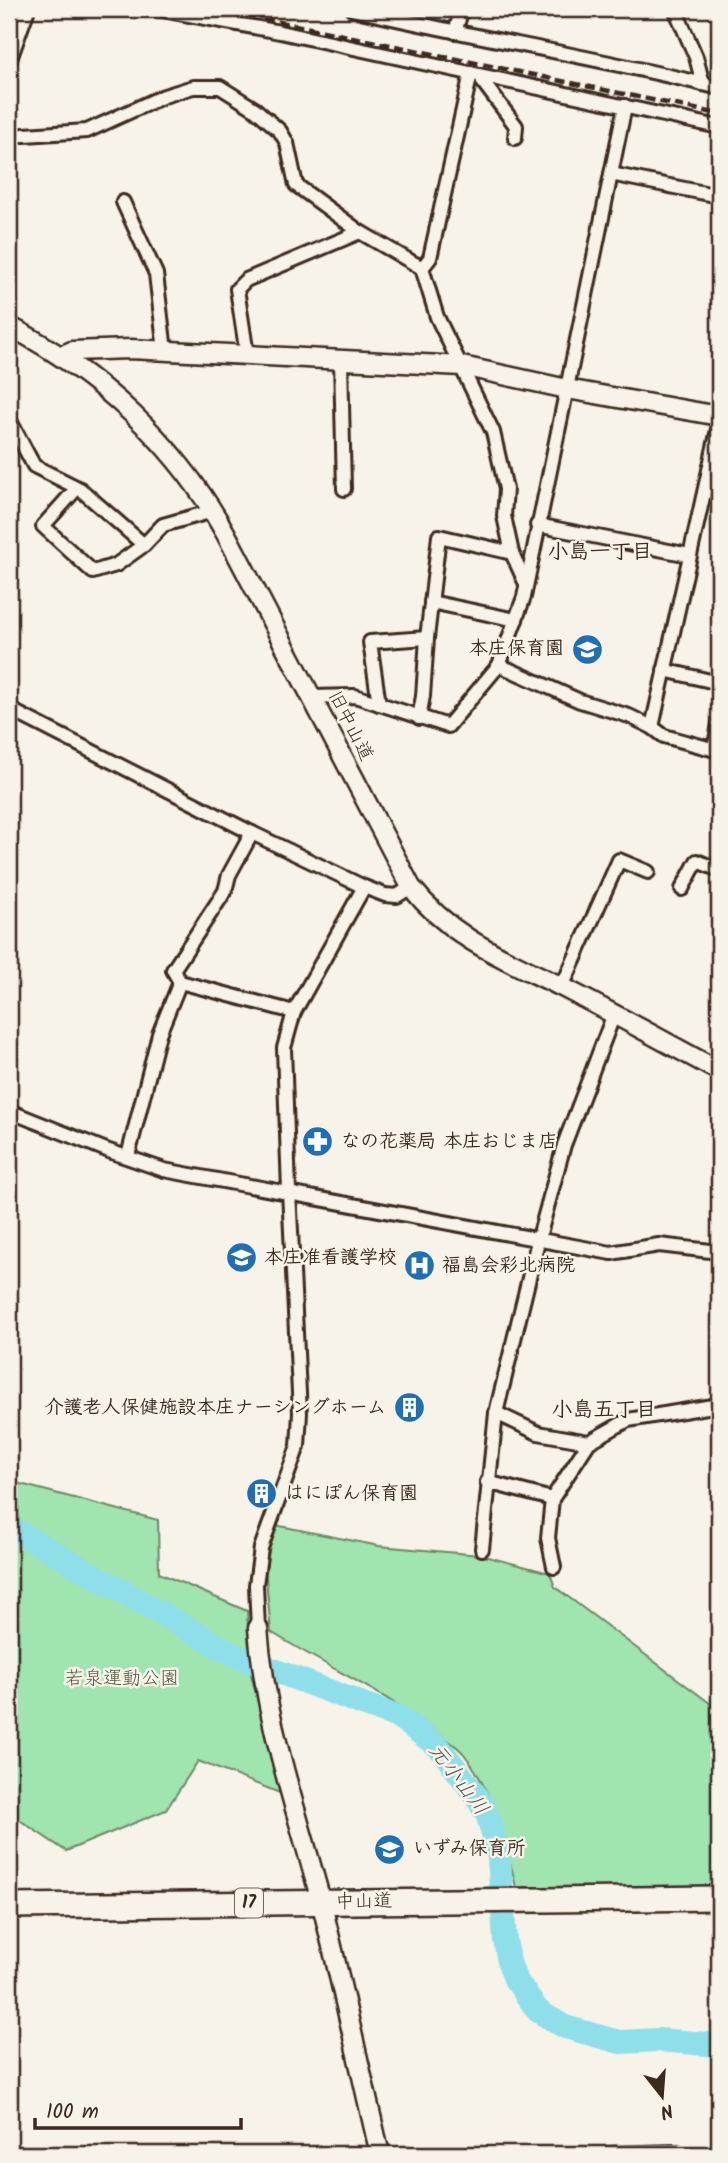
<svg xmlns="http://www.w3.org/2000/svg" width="728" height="2163" font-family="Kalam,'Klee One',sans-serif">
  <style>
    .green { fill: #a0e4af; stroke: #6e8766; stroke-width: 2 }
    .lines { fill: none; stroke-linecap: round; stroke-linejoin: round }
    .river { stroke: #8edfe9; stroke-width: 24 }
    .street-casing { stroke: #3b2a1e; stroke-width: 18 }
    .secondary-casing { stroke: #3b2a1e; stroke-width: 23 }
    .highway-casing { stroke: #3b2a1e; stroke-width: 28 }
    .street { stroke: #f7f3e8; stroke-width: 12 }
    .secondary { stroke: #f7f3e8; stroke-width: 18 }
    .highway { stroke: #f7f3e8; stroke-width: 23 }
    .rail { stroke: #3b2a1e; stroke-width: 4.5; stroke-dasharray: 10 5; stroke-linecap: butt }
    .labels { text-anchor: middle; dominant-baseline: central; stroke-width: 5; stroke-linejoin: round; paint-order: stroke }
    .shield { fill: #f7f3e8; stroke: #73665b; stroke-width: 2 }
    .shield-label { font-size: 18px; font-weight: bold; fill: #3b2a1e }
    .poi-label { font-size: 19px; font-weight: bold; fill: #3b2a1e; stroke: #f7f3e8; text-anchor: start }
    .street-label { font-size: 19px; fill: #3b2a1e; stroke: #f7f3e8 }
    .park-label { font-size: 19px; fill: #545842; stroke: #f7f3e8 }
    .neighbourhood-label { font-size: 21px; font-weight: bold; fill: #3b2a1e; stroke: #f7f3e8 }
    .water-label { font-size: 21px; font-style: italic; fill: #505751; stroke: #f7f3e8 }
  </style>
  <rect width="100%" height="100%" fill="#f7f3e8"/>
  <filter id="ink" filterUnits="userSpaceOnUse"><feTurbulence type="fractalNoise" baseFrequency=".0143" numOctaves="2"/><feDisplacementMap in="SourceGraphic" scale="14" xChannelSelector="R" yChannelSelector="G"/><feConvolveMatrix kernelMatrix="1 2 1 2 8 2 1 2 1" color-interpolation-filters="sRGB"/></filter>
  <g filter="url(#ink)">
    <g class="green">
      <polygon points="9,9 23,9 9,52"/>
      <polygon points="9,1481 158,1520 159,1573 247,1611 250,1670 280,1793 198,1761 166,1810 66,1851 9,1813"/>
      <path d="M275 1525 379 1546 480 1555 550 1573 555 1587 719 1710V1887H516C506 1842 493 1791 464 1754 457 1745 444 1738 435 1731 384 1692 325 1666 271 1632L265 1567Z"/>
    </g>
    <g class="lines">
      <polyline class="river" points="9,1527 234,1655 400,1718 440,1748 475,1794 488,1816 499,1858 505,1940 509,1962 515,1979 538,2011 565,2027 620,2042 658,2040 719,2045"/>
      <defs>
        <g id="street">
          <polyline points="157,9 280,32 719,127"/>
          <path d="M352 9C474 38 598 57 719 88"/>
          <polyline points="675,9 696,57 703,84"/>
          <polyline points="455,32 462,9"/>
          <polyline points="9,62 28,9"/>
          <polyline points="482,76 483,82 516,126 515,138"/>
          <polyline points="9,136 87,131 164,96 193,87 220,87 255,109 280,131 287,143 296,185 360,232 422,268 437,317 493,432 506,489 504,516 512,553 526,584"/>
          <polyline points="611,174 719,196"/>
          <polyline points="123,202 156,274 165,351"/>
          <polyline points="422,268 430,258 471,73"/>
          <polyline points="247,355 237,289 246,280 360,232"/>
          <polyline points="341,360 344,489"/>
          <polyline points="9,419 34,466 80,489 144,545 163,525 213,511"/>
          <polyline points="77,488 43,526 93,572 116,565 144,545"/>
          <polyline points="537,525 689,555"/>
          <polyline points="431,602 516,620"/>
          <polyline points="499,665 580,701 629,716 652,727 664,736 719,751"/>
          <polyline points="664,670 719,683"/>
          <polyline points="312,697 355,696 448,726 499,665 524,597 625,106"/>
          <polyline points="379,704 370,642 427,638"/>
          <polyline points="9,709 252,833 364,887 385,895 397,896 411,887"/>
          <polyline points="419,718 423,696 427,638 439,536 512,553"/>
          <polyline points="652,727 719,425"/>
          <polyline points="714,749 719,725"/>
          <polyline points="252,833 229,875 225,891 173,970 180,982 294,1012"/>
          <polyline points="682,889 697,861 719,870"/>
          <polyline points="562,987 619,860 648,872"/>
          <polyline points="9,1111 109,1151 164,1170 611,1253 659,1245 719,1252"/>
          <polyline points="128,1156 159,1034 180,982"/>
          <polyline points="496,1413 538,1433 589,1442"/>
          <polyline points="487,1482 552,1499"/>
          <polyline points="482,1549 496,1413 538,1241 564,1145 614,1014"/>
          <polyline points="554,1567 548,1538 552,1499 589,1442 628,1420 719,1405"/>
          <polyline points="258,1628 256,1585 261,1548 298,1446 300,1413 289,1191 284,1048 294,1012 364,887"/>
          <polyline points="609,2154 677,2152 678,2154"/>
        </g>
        <g id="secondary">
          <path d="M9 326C99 373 177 445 226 534L411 887C453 940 504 958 562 987 615 1014 667 1043 719 1071"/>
          <polyline points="61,356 72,351 130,349 462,366 567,389 719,416"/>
          <path d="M258 1628C265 1722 297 1811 321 1901 342 1985 360 2070 380 2154"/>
        </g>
        <polyline id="highway" points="9,1906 719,1898"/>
      </defs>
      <use href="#street" class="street-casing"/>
      <use href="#secondary" class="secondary-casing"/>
      <use href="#highway" class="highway-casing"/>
      <use href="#street" class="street"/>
      <use href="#secondary" class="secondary"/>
      <use href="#highway" class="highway"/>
      <polyline class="rail" points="219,9 719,114"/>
    </g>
  </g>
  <defs>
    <symbol id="school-disc" viewBox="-11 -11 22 22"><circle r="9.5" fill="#1f6fb2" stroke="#f7f3e8"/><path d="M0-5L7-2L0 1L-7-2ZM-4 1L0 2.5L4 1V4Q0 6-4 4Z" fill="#fff"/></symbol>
    <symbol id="pharmacy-disc" viewBox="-11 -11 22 22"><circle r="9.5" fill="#1f6fb2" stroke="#f7f3e8"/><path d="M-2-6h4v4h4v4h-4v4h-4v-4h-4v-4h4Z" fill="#fff"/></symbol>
    <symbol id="university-disc" viewBox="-11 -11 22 22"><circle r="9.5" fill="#1f6fb2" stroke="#f7f3e8"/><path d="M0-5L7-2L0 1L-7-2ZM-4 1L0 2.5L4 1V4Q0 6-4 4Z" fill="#fff"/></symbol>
    <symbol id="hospital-disc" viewBox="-11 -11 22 22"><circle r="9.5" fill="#1f6fb2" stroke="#f7f3e8"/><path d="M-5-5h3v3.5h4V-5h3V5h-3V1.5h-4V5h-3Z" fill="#fff"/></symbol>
    <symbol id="building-disc" viewBox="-11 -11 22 22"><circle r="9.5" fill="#1f6fb2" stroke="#f7f3e8"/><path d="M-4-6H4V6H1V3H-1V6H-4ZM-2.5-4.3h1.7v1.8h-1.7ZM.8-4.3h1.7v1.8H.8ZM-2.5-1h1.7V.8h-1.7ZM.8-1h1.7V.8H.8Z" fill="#fff"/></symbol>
  </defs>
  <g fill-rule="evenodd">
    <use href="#school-disc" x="570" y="632" width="35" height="35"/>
    <use href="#pharmacy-disc" x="300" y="1124" width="35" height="35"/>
    <use href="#university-disc" x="224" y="1240" width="35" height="35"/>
    <use href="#hospital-disc" x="402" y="1248" width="35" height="35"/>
    <use href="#building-disc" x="392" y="1390" width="35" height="35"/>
    <use href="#building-disc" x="244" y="1476" width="35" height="35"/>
    <use href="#school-disc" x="372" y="1832" width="35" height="35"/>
  </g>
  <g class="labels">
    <rect class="shield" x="235" y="1888.5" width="28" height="29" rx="5"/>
    <g class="shield-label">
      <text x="249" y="1903">17</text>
    </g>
    <g class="poi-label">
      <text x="564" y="649" text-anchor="end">本庄保育園</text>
      <text x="341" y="1142">なの花薬局 本庄おじま店</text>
      <text x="264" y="1258">本庄准看護学校</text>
      <text x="442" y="1266">福島会彩北病院</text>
      <text x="386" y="1408" text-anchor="end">介護老人保健施設本庄ナーシングホーム</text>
      <text x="285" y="1494">はにぽん保育園</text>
      <text x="413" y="1849">いずみ保育所</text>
    </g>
    <g class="street-label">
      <text transform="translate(350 726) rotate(63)">旧中山道</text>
      <text transform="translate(364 1902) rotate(-1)">中山道</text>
    </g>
    <g class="park-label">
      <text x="122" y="1679">若泉運動公園</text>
    </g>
    <g class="neighbourhood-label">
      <text x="600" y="552">小島一丁目</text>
      <text x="604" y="1410">小島五丁目</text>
    </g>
    <g class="water-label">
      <text transform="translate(458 1780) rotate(53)">元小山川</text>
    </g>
  </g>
  <rect width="728" height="2163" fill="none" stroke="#f7f3e8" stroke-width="35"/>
  <rect x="18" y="18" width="693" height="2128" fill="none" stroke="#3b2a1e" stroke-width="2.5" filter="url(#ink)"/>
  <g transform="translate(662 2096) rotate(163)" stroke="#f7f3e8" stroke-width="5" paint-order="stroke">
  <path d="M0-5L12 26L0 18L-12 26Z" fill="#3b2a1e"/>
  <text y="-10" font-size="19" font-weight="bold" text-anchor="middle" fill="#3b2a1e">N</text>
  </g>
  <path d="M35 2118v10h206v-10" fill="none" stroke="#3b2a1e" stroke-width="3.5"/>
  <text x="46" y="2118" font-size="21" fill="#3b2a1e" stroke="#f7f3e8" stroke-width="5" paint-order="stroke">100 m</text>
</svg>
